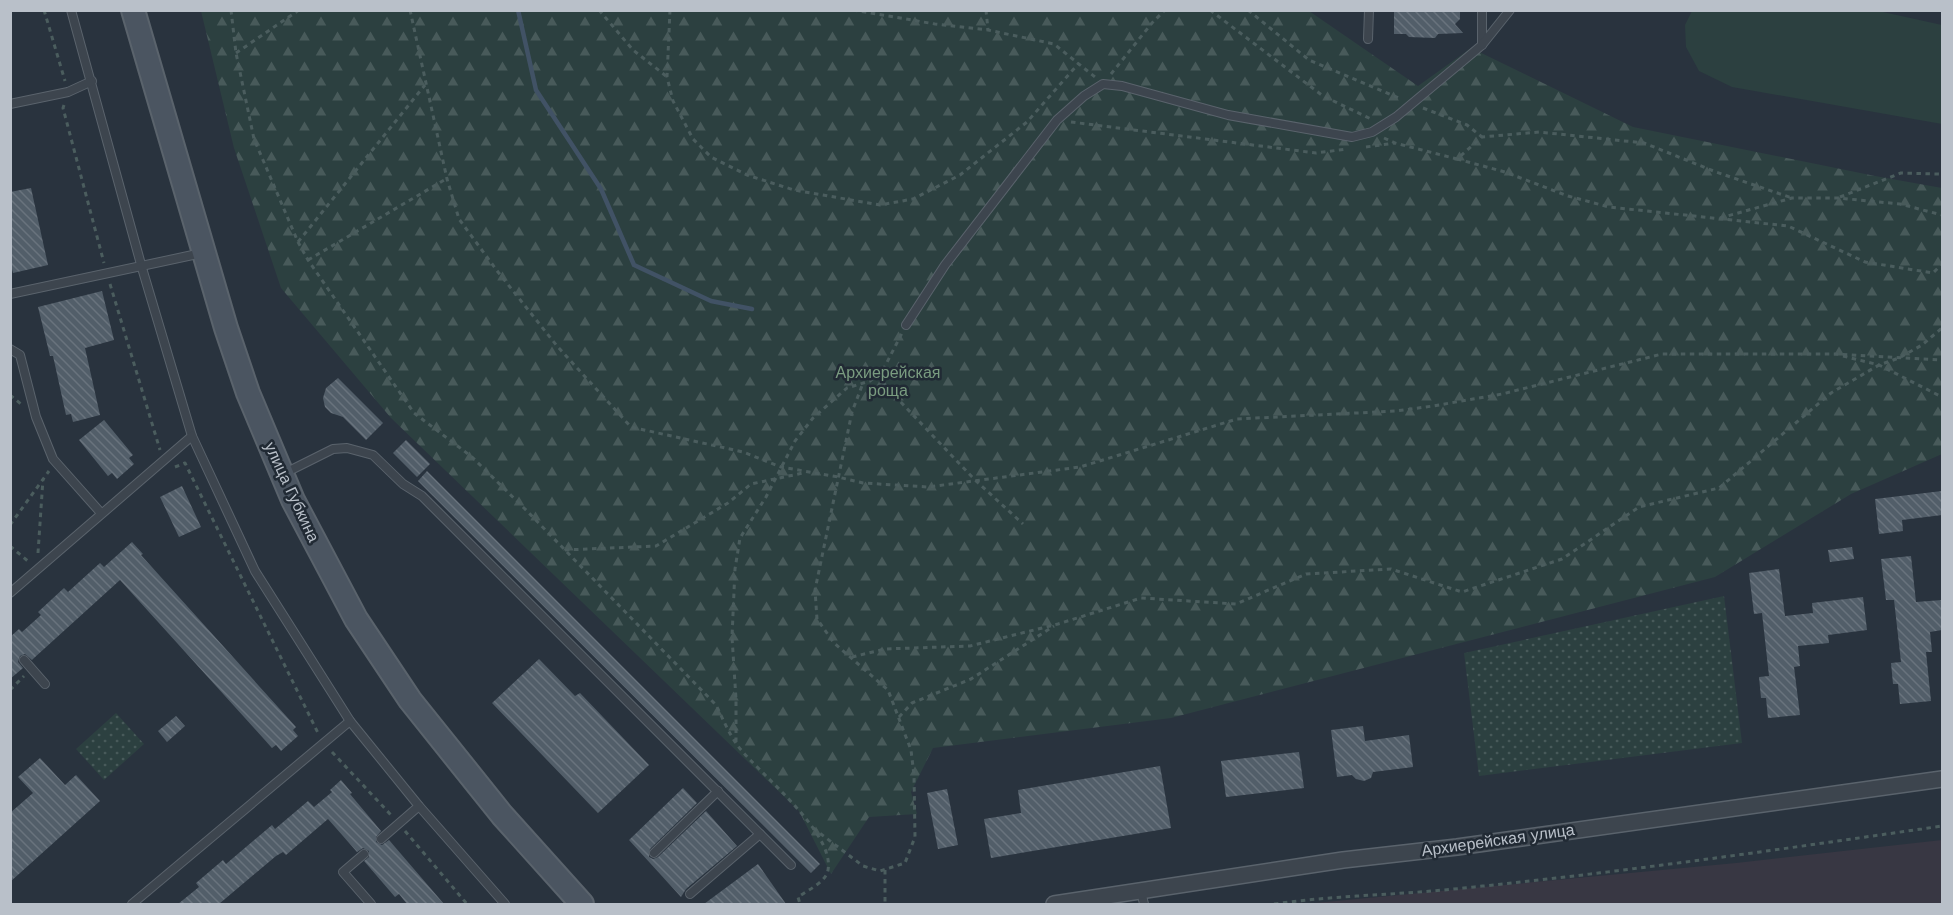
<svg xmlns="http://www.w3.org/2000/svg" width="1953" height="915" font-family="'Work Sans',sans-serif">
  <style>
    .medical { fill: #383743 }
    .green { fill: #2c4040 }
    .forest { fill: url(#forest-firs) }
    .park { fill: url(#park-dots) }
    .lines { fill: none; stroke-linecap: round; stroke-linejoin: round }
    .stream { stroke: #415265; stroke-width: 4.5 }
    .building { fill: url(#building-back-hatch) }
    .service-casing { stroke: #5a636c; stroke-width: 10 }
    .minor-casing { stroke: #5a636c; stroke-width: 18 }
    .secondary-casing { stroke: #5a636c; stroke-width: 26 }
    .path { stroke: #4b5d5e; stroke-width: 3; stroke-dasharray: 4.5 4.5; stroke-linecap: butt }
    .service { stroke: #3d454e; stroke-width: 8 }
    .minor { stroke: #3d454e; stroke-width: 15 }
    .secondary { stroke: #4b5561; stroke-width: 22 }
    .labels { text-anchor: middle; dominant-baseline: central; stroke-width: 5; stroke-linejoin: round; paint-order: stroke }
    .park-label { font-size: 16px; fill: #7a9c80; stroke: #212a34 }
    .street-label { font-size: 16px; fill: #b9c0c9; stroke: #212a34 }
  </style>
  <defs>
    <pattern id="forest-firs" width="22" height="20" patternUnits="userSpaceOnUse" patternTransform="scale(1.5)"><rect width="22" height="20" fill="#2c4040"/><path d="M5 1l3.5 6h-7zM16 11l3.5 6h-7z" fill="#485a5a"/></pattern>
    <pattern id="park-dots" width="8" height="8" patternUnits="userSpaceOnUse" patternTransform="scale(1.5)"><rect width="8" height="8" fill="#2c4040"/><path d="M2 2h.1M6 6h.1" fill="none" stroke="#485a5a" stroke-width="1.8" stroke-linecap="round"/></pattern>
    <pattern id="building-back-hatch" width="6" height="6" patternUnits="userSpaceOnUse" patternTransform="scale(1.5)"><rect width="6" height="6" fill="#525e69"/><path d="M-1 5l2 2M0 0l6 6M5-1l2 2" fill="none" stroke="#69737d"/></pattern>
  </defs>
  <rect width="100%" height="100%" fill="#29333e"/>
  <polygon class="medical" points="1942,840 1942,904 1304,904 1736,863"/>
  <polygon class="green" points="1874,10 1942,25 1942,124 1732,87 1699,71 1686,47 1685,25 1692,11"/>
  <polygon class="forest" points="201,11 1309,11 1418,86 1471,48 1633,127 1875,176 1942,188 1942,454 1851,494 1715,577 1171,718 933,748 911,792 917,814 869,817 831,874 799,811 391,418 281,288 234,148"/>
  <g class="park">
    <polygon points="1724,596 1742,743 1479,776 1464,653"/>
    <polygon points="116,713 144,744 104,780 76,749"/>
  </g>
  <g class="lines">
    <polyline class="stream" points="518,10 536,90 601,189 634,265 711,301 752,309"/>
  </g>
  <g class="building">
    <polygon points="1394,10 1460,10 1460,19 1455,24 1463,33 1438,34 1435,38 1409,37 1406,34 1394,34"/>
    <polygon points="31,188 48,265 13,273 10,262 10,192"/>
    <polygon points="102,291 114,340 85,348 100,415 73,422 71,414 66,415 53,356 50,356 38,307"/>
    <polygon points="338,378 383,423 366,440 343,417 331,413 325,407 323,398 326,388"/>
    <polygon points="104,420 133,455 129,458 134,464 117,479 112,473 108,476 79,440"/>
    <polygon points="406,440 430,464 417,477 393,453"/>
    <polygon points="427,471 820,864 811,873 418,481"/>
    <polygon points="182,486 201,527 179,537 160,497"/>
    <polygon points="1942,491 1942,515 1902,520 1903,531 1879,534 1875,499"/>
    <polygon points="132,542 143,554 141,555 296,727 293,730 298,736 281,751 276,745 272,748 120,580 34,658 32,660 25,654 20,656 18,662 23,668 10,679 10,637 19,629 22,632 41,615 38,612 64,588 68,592 100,563 104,567"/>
    <polygon points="1852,547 1854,559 1830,562 1828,550"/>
    <polygon points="1911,556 1916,602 1942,600 1942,630 1930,632 1932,652 1926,652 1931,701 1900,704 1898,684 1893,684 1891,663 1901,662 1894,600 1886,600 1881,559"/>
    <polygon points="1779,569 1785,616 1813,613 1812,603 1863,597 1867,630 1828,635 1829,643 1798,646 1800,666 1794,667 1800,715 1768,718 1766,698 1761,698 1759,677 1769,676 1762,613 1754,614 1749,573"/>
    <polygon points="539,659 575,696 580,693 649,765 598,813 492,703"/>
    <polygon points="176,716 185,726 167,742 158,731"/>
    <polygon points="1363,726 1365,741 1409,735 1413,767 1373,772 1371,778 1364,781 1356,779 1352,775 1337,777 1331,730"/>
    <polygon points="1299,752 1304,788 1226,797 1221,761"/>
    <polygon points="40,758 65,785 76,775 100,801 10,882 10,813 33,793 18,777"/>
    <polygon points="1160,766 1171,828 991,858 984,819 1021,813 1018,790"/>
    <polygon points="341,780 352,793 350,794 381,831 376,837 376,842 382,845 389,840 444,904 407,904 399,894 395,897 364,861 369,857 369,851 363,848 357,852 328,819 286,855 283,852 276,856 219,904 178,904 199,887 196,883 223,860 226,864 272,825 275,829 308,801 314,807 332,792 330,790"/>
    <polygon points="683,788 697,803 650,849 649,857 653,859 658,857 706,811 737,846 686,889 681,897 629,840"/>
    <polygon points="947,789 958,845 938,849 927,793"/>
    <polygon points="758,864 786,904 704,904"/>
  </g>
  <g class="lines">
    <defs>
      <g id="service">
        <polyline points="71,10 142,268 192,436 255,571 350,721 419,806 505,904"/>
        <polyline points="1482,10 1482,45"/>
        <polyline points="1368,39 1369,10"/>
        <polyline points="10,104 68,92 92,81"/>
        <polyline points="10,294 202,253"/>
        <polyline points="906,325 945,265 1057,120 1084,96 1103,84 1122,86 1228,115 1352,137 1372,132 1396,117 1482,45 1510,10"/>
        <polyline points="10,349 20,355 36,417 53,459 101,513"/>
        <polyline points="285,473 333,449 347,448 373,455 403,484 422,496 791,865"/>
        <polyline points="10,593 192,436"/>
        <polyline points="24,660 45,684"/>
        <polyline points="381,839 419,806"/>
        <polyline points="654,853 718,791"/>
        <polyline points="364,854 343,872 371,904"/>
        <polyline points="1141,891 1144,904"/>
        <polyline points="690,894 760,834"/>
        <polyline points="132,904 350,721"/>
      </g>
      <polyline id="minor" points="1054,904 1343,860 1457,847 1942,779"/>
      <polyline id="secondary" points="133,10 226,328 248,393 293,500 356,619 410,700 502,815 582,904"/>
    </defs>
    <use href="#service" class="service-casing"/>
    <use href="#minor" class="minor-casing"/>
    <use href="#secondary" class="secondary-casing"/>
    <g class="path">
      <polyline points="44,10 65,81"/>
      <path d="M231 10 236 53 254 139 298 242 308 260 414 413 472 457 525 509 716 705C723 719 729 734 738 746 759 774 835 832 828 870 826 882 808 890 798 897L800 904"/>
      <polyline points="410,10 447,179 459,219 498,272 557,346 631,427 743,452 781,467 838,477 863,483 928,487 1080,467 1237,419 1396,411 1433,406 1502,394 1662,354 1836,354 1942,360"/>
      <polyline points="599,10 633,50 666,76"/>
      <polyline points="670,10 667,77 673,101 693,139 711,157 747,175 794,190 880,205 913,199 960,175 1027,122 1079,63"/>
      <polyline points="853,10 935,24 988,30 1054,44 1095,77"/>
      <polyline points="986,10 988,30"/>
      <polyline points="1210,10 1323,96 1371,119"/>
      <polyline points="1248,10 1309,60 1401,99"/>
      <polyline points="236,53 299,10"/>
      <polyline points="1111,74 1152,23 1165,10"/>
      <polyline points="64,105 63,108 104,263"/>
      <polyline points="1423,108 1467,125 1482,137"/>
      <polyline points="1071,122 1316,153 1347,149"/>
      <polyline points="1384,138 1395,143 1457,159 1482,137 1539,132 1644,143 1716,172 1792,198"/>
      <polyline points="1366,147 1395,143"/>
      <polyline points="1457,159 1505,172 1568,196 1609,207 1788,226 1865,262 1933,273 1942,264"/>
      <polyline points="1840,197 1901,173 1939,174 1942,177"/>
      <polyline points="1720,218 1792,198 1838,198 1900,204 1942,215"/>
      <polyline points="298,242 425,85"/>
      <polyline points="308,260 446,179"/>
      <polyline points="110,284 160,450"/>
      <polyline points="1843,356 1879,365 1942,397"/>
      <polyline points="876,376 974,479 1023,524"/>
      <polyline points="10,395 21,404"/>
      <polyline points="175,467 185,463 319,735"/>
      <polyline points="10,525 49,471"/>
      <polyline points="10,546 29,562"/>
      <polyline points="565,550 656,546 728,503 751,484 803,473"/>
      <polyline points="38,553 43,479"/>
      <polyline points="852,657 885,649 970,646 1058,624 1141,598 1236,604 1306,574 1391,569 1462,592 1562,559 1639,507 1719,488 1831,393 1879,365 1899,358 1922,345 1942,328"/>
      <polyline points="10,690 24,676"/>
      <polyline points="899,717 912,703 971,679 1054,626"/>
      <polyline points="736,742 736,699 732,637 735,569 740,538 766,497 795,441 813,418 847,388 870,381 883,370 902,333"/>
      <polyline points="332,752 391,815"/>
      <polyline points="813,828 863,866 880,871 905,863 915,837 914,775 911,750 888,690 834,643 817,619 815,590 852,412 863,383"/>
      <polyline points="405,831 467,904"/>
      <polyline points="885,870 885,904"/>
      <path d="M1274 904C1337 895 1401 895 1464 888 1624 872 1783 849 1942 826"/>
    </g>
    <use href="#service" class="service"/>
    <use href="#minor" class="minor"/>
    <use href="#secondary" class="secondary"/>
  </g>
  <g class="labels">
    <g class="park-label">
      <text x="888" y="372">Архиерейская<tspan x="888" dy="18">роща</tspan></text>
    </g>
    <g class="street-label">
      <text transform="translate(292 492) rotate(65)">улица Губкина</text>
      <text transform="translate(1498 840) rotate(-8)">Архиерейская улица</text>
    </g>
  </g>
  <rect width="1953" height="915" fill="none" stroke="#b9c0c9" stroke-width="24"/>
</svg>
